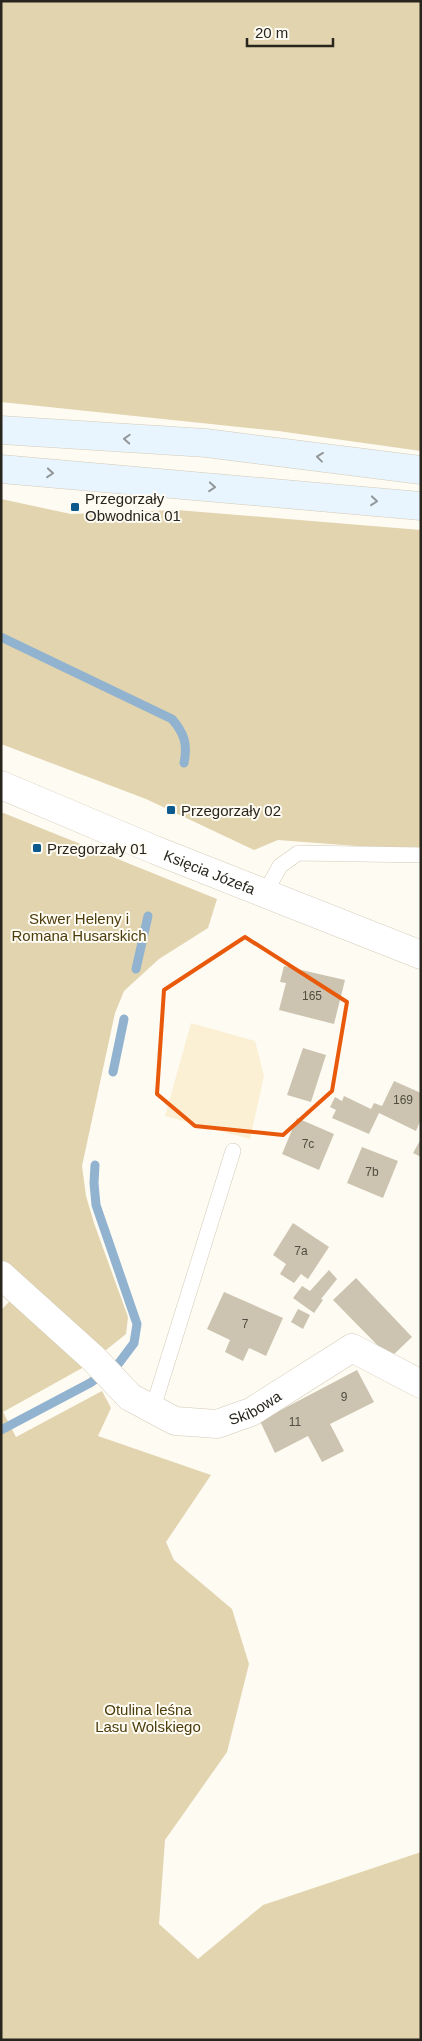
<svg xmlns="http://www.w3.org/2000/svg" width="422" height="2041" font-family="Helvetica,sans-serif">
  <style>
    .built { fill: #fbf0d4 }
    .green { fill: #e2d4af }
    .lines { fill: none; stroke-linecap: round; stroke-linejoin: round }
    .stream { stroke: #92b3cf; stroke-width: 9 }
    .building { fill: #ccc4b0 }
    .lane-casing { stroke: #d3cbb7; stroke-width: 16 }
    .street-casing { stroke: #d3cbb7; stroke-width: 29 }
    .secondary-casing { stroke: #d3cbb7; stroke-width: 29 }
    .lane { stroke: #fff; stroke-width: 15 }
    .street { stroke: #fff; stroke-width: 28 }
    .secondary { stroke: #e8f4fe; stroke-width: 28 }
    .oneway { stroke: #929799 }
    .marked { fill: none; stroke: #e8590c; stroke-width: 4; stroke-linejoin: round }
    .poi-dot { fill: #0c5a8d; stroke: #fefbf3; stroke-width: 2 }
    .labels { text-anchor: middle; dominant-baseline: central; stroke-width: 4; stroke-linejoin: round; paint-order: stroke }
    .number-label { font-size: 12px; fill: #514d42 }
    .poi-label { font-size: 15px; fill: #28251d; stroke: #fefbf3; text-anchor: start }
    .street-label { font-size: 15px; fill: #28251d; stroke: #fefbf3 }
    .park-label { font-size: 15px; fill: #4c3c0b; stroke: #fefbf3 }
  </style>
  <rect width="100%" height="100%" fill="#fefbf3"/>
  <polygon class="built" points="191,1023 255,1041 264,1076 250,1139 165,1116"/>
  <g class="green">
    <polygon points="1,1 421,1 421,451 278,431 1,402"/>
    <polygon points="1,499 71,514 177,510 421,530 421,851 278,840 254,850 146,799 1,744"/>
    <polygon points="1,812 217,899 208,928 159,959 124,991 115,1013 82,1166 86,1196 94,1223 128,1317 126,1334 101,1354 1,1263"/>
    <polygon points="14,1297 84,1367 3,1412 16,1437 102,1391 111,1408 98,1436 211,1475 166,1542 174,1560 232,1609 249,1664 227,1752 165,1840 159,1924 198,1959 263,1905 421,1852 421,2040 1,2040 1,1310"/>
  </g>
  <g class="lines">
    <g class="stream">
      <path d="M1 637 172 719C184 733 188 744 184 763"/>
      <polyline points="136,969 148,916"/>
      <polyline points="113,1072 124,1019"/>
      <polyline points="1,1430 90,1383 119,1363 134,1343 137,1324 96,1205 94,1183 95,1165"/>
    </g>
  </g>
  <g class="building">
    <polygon points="284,966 345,980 334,1024 279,1010 286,983 280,982"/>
    <polygon points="303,1048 326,1055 311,1102 287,1095"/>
    <polygon points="394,1081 421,1093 421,1119 416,1131 379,1113 369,1134 332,1118 336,1110 330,1107 335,1097 342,1101 344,1096 371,1109 374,1103 382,1106"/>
    <polygon points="297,1118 334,1134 319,1170 282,1154"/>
    <polygon points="421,1139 421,1157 413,1153"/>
    <polygon points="362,1147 398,1161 383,1198 347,1183"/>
    <polygon points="293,1223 329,1247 308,1279 301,1274 294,1283 280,1274 286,1264 273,1255"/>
    <polygon points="329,1270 337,1279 321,1299 323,1300 314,1313 293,1298 302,1286 310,1291"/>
    <polygon points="356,1278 412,1337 390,1358 333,1300"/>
    <polygon points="224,1292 283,1318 266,1356 249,1348 243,1361 225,1352 230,1340 207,1329"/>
    <polygon points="298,1309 310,1315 303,1329 291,1322"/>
    <polygon points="357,1370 374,1402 330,1424 344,1451 322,1462 308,1436 275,1453 260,1421"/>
  </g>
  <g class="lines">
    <defs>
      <g id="lane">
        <polyline points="265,893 280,866 298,853 421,855"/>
        <polyline points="152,1411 233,1151"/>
      </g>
      <g id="street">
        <path id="s1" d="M1 785 155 850 421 955"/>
        <path id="s2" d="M1 1275 94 1359 130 1397 175 1421 217 1424 251 1412 352 1348 421 1384"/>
      </g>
      <g id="secondary">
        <polyline points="1,430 206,443 421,470"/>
        <polyline points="1,469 421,506"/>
      </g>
    </defs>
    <use href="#lane" class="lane-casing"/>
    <use href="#street" class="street-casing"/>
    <use href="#secondary" class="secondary-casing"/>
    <use href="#lane" class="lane"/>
    <use href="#street" class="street"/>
    <use href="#secondary" class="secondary"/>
  </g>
  <defs><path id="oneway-chevron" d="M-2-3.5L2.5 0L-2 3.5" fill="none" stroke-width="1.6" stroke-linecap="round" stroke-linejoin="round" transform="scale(1.25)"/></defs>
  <g class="oneway">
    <use href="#oneway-chevron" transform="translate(127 439) rotate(-177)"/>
    <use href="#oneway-chevron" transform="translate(320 457) rotate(-173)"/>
    <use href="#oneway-chevron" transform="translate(50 473) rotate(5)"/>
    <use href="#oneway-chevron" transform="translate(212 487) rotate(5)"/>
    <use href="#oneway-chevron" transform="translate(374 501) rotate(5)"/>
  </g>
  <path class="marked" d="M245 937 347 1002 332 1091 283 1135 195 1126 157 1094 164 990Z"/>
  <g class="poi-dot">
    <rect x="70" y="502" width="10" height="10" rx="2.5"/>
    <rect x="166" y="805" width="10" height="10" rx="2.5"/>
    <rect x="32" y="843" width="10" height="10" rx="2.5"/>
  </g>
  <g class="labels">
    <g class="number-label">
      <text x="312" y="996">165</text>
      <text x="403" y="1100">169</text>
      <text x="308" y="1144">7c</text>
      <text x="372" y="1172">7b</text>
      <text x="301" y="1251">7a</text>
      <text x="245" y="1324">7</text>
      <text x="344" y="1397">9</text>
      <text x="295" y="1422">11</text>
    </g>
    <g class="poi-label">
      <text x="85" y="498">Przegorzały<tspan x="85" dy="17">Obwodnica 01</tspan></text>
      <text x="181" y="810">Przegorzały 02</text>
      <text x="47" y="848">Przegorzały 01</text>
    </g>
    <g class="street-label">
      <text stroke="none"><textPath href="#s1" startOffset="226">Księcia Józefa</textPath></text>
      <text stroke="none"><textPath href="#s2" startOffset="312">Skibowa</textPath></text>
    </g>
    <g class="park-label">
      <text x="79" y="918">Skwer Heleny i<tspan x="79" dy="17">Romana Husarskich</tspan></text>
      <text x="148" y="1709">Otulina leśna<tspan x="148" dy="17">Lasu Wolskiego</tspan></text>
    </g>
  </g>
  <rect width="422" height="2041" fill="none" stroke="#28251d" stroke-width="5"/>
  <path d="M247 38v8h86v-8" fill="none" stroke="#28251d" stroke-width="2.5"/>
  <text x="255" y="38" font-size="15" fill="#28251d" stroke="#fefbf3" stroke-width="4" paint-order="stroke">20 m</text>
</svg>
